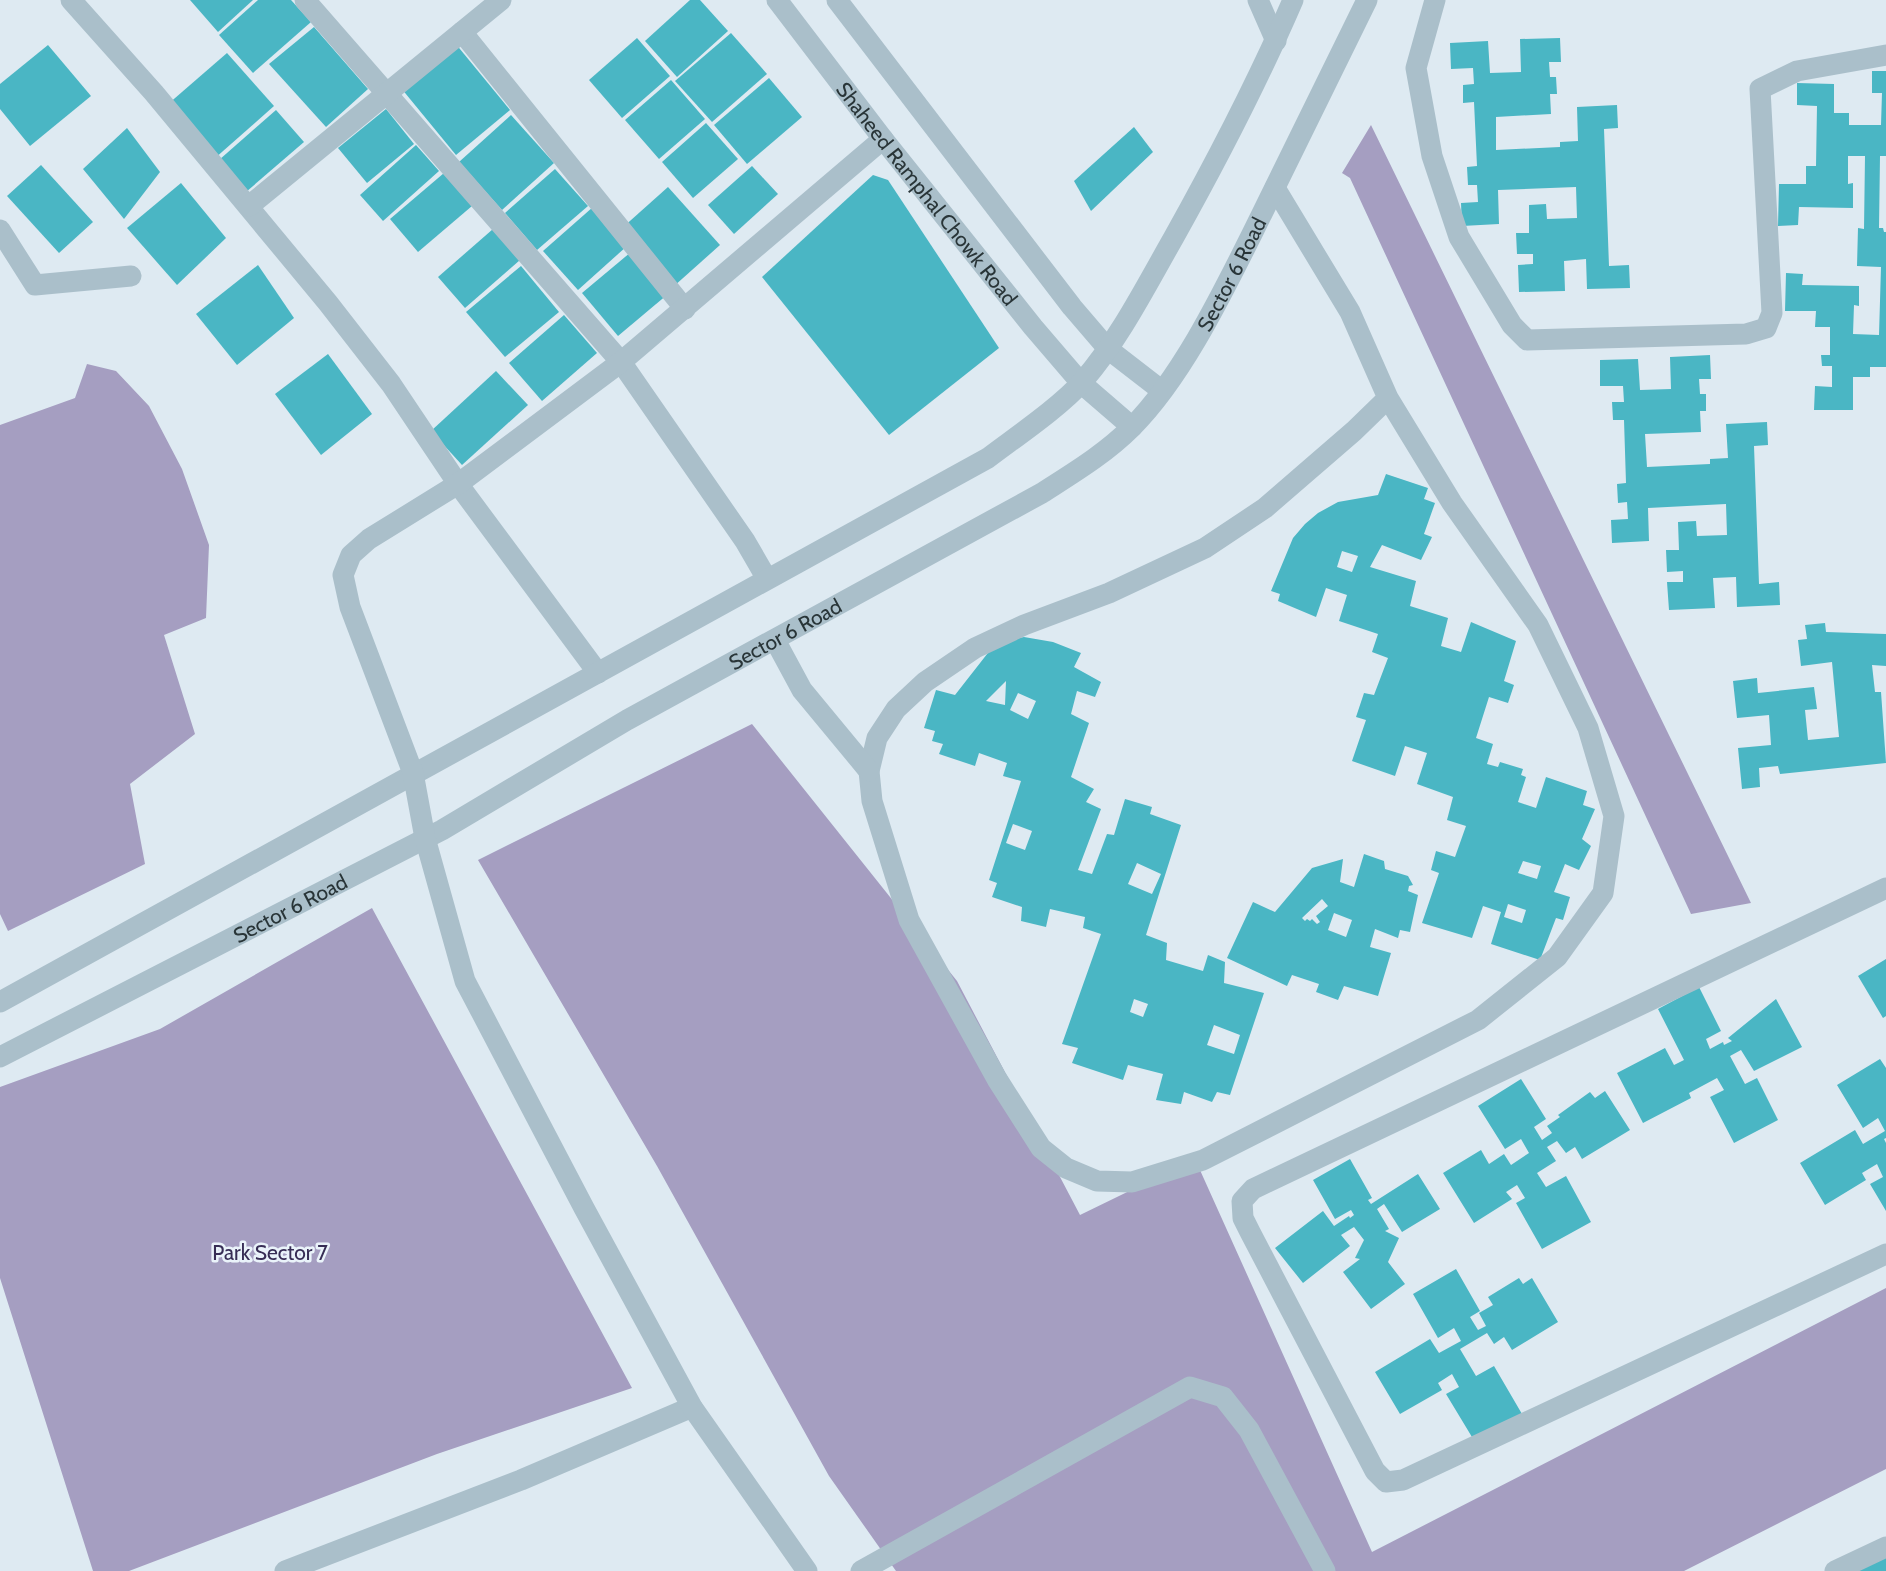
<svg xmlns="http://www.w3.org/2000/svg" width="1886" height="1571" font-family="Cabin,sans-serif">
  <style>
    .green { fill: #a59ec1 }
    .building { fill: #4ab6c4; fill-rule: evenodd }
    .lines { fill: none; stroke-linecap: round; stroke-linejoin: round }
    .minor { stroke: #aabfca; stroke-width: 21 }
    .labels { text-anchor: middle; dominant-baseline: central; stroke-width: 5; stroke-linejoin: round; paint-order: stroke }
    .street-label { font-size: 21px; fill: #293538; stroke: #eaf3fa }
    .park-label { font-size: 21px; fill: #372d55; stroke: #eaf3fa }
  </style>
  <rect width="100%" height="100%" fill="#deeaf2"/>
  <g class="green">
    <polygon points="1371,125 1751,903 1691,914 1350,178 1342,173"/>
    <polygon points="87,364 116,371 149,406 182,469 209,545 206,618 164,635 195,734 130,784 145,864 8,931 0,914 0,425 75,398"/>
    <polygon points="752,724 957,981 1080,1215 1195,1159 1372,1552 1886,1288 1886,1469 1684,1571 896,1571 829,1476 657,1166 478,860"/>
    <polygon points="372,908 632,1388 437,1454 129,1571 93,1571 0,1278 0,1087 160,1029"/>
  </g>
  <g class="building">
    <polygon points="190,0 253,0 218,32"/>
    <polygon points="258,0 291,0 311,22 253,73 219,35"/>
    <polygon points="690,0 700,0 728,31 677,77 645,41"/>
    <polygon points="314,27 368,89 326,127 269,64"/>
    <polygon points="731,33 767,74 712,122 675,81"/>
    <polygon points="637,38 670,76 622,118 589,80"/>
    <polygon points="1560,38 1561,62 1549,62 1550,77 1556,77 1557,94 1550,94 1551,114 1496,117 1496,150 1560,147 1560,142 1578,141 1577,107 1617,105 1618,128 1604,129 1609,266 1629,265 1630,288 1587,289 1586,259 1564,261 1565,291 1519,292 1518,265 1533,264 1533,254 1517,254 1516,233 1529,233 1529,205 1546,204 1547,219 1577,218 1576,187 1498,190 1499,224 1462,226 1461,203 1478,202 1477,185 1468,185 1467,167 1477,166 1474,102 1463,103 1463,85 1474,84 1473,68 1451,69 1450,43 1488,41 1490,73 1521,72 1520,39"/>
    <polygon points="455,43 510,110 456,155 401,88"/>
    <polygon points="48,45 91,96 30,146 0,109 0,84"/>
    <polygon points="227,53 274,106 214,159 167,105"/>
    <polygon points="1872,71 1886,71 1886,156 1880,156 1879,228 1883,228 1884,232 1886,232 1886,367 1870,367 1870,377 1853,377 1853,410 1814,410 1815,386 1832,387 1832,366 1822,366 1821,355 1830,355 1830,327 1815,327 1816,311 1785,311 1786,273 1803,274 1802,285 1859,286 1859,306 1854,305 1853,334 1879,335 1881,267 1857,266 1858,228 1864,229 1865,156 1848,156 1848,184 1853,183 1853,208 1799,207 1798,225 1778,226 1779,184 1806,184 1806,166 1816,166 1817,106 1797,105 1797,83 1834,84 1834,113 1849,113 1849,125 1881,125 1882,93 1872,93"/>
    <polygon points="769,78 802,117 747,164 714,125"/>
    <polygon points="671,80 705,119 659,159 625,120"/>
    <polygon points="386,109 414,144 367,183 338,148"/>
    <polygon points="276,110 304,142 246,192 219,160"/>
    <polygon points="511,115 554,163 502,210 459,162"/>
    <polygon points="706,123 738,159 693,198 662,162"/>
    <polygon points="1134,127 1153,152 1091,211 1074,181"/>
    <polygon points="127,128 160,172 124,219 83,169"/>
    <polygon points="416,145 439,171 383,221 360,195"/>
    <polygon points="41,165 93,222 59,253 7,196"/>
    <polygon points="752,166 778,194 734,234 708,205"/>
    <polygon points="555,169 588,206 537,250 505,213"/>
    <polygon points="444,173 472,206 418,252 390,219"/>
    <polygon points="873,175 888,180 999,348 889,435 762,277"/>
    <polygon points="181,183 226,238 177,285 127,228"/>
    <polygon points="668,187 720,245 673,287 621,229"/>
    <polygon points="593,207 627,246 578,290 543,251"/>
    <polygon points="493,229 520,260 465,308 438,277"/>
    <polygon points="631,252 668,294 618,336 582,293"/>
    <polygon points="258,265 294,318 237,365 196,314"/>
    <polygon points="521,266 559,312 505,357 466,312"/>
    <polygon points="564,315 597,353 542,401 509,363"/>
    <polygon points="328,354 372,414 321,455 275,394"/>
    <polygon points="1710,355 1711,379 1699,379 1700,394 1706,394 1706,411 1700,411 1701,432 1645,434 1647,467 1710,464 1710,459 1728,458 1726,424 1767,422 1768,445 1754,446 1759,584 1779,582 1780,605 1737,607 1736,577 1713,578 1715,608 1669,610 1667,582 1683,582 1683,571 1667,572 1666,550 1679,550 1678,522 1696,521 1697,536 1727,535 1726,504 1648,508 1649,541 1612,543 1611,520 1628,519 1627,502 1618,503 1617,484 1626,483 1624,420 1613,420 1612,402 1624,402 1623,386 1600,386 1600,360 1638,359 1640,390 1671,389 1670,357"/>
    <polygon points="496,371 528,405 462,465 431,431"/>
    <path d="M1386 474 1428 488 1424 499 1435 503 1424 534 1432 537 1421 560 1382 545 1370 567 1416 581 1410 606 1448 618 1441 646 1461 652 1471 622 1516 641 1504 681 1514 685 1508 703 1489 697 1476 738 1493 744 1487 764 1498 767 1500 762 1523 769 1521 775 1526 777 1518 802 1536 808 1546 777 1587 791 1583 805 1595 809 1582 839 1591 846 1579 870 1565 864 1554 892 1570 897 1563 920 1556 918 1540 960 1491 944 1501 912 1483 906 1472 938 1422 923 1439 873 1431 870 1436 851 1455 857 1466 826 1447 820 1453 797 1417 784 1427 753 1405 746 1395 776 1352 761 1366 720 1356 717 1364 693 1374 695 1388 658 1372 652 1378 634 1339 621 1347 595 1326 588 1316 617 1278 601 1280 594 1271 591 1293 538 1305 524 1318 513 1338 502 1378 495ZM1342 551 1358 556 1352 572 1337 567ZM1523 861 1541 866 1537 879 1518 873ZM1508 904 1526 910 1522 923 1504 917Z"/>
    <polygon points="1825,623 1826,632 1886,634 1886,666 1872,665 1875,692 1881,692 1886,763 1780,774 1778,766 1759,768 1760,787 1742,789 1738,748 1771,745 1769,715 1737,718 1733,681 1757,678 1758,693 1814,687 1817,709 1805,710 1808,740 1839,737 1832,662 1801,666 1798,640 1807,639 1805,625"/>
    <path d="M1024 637 1053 642 1081 653 1074 667 1101 682 1095 697 1077 691 1071 714 1089 723 1071 777 1094 789 1086 802 1101 809 1078 870 1092 874 1107 834 1114 835 1125 799 1152 807 1150 814 1181 825 1146 935 1167 943 1166 960 1203 971 1208 955 1225 962 1224 983 1264 993 1230 1095 1217 1092 1212 1102 1184 1092 1181 1104 1156 1100 1163 1074 1128 1065 1123 1080 1072 1063 1078 1048 1062 1044 1101 934 1083 928 1085 917 1050 909 1046 927 1021 921 1022 907 992 897 997 883 989 880 1021 781 1003 776 1007 763 979 753 975 766 939 754 943 744 932 741 935 731 924 728 936 690 955 695 991 649 1007 640ZM1006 681 1005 705 986 701ZM1018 693 1036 701 1028 719 1010 710ZM1013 824 1032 831 1025 850 1006 843ZM1137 863 1161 874 1152 894 1128 884ZM1134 999 1148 1004 1143 1017 1130 1012ZM1214 1025 1240 1035 1234 1054 1207 1045Z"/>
    <path d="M1364 854 1384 861 1385 869 1408 876 1413 885 1409 886 1408 891 1418 895 1410 932 1400 930 1398 938 1375 929 1370 947 1391 953 1378 996 1344 986 1338 1000 1316 992 1319 984 1292 975 1287 986 1227 958 1253 902 1275 912 1312 868 1343 859 1340 882 1354 887ZM1322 899 1328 906 1316 916 1320 922 1317 924 1312 919 1310 921 1307 919 1305 921 1302 918ZM1334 913 1352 920 1346 937 1328 930Z"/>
    <polygon points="1886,959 1886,1016 1883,1018 1858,976"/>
    <polygon points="1699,987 1721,1031 1706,1039 1710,1049 1723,1042 1724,1045 1732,1041 1728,1038 1776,999 1802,1047 1754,1071 1741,1050 1730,1056 1745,1084 1757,1078 1778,1120 1734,1143 1710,1097 1724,1090 1717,1078 1689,1093 1691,1098 1643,1123 1617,1073 1665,1048 1674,1065 1684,1060 1658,1009"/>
    <polygon points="1880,1059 1886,1068 1886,1138 1884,1139 1886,1143 1886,1211 1870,1184 1883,1177 1877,1164 1862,1173 1866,1180 1825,1205 1800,1163 1855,1130 1863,1144 1885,1131 1878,1118 1863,1128 1837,1085"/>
    <polygon points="1521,1079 1546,1119 1534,1127 1542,1140 1552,1133 1547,1126 1560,1117 1558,1115 1590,1092 1595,1098 1605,1091 1630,1130 1582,1159 1575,1147 1566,1153 1557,1141 1547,1147 1556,1161 1537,1173 1546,1187 1566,1176 1591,1222 1542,1249 1516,1203 1525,1198 1517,1185 1506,1192 1512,1199 1474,1223 1443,1173 1481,1150 1489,1164 1504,1154 1511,1165 1529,1153 1521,1139 1505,1149 1478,1106"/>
    <polygon points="1350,1159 1372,1198 1368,1200 1371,1204 1418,1174 1440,1209 1402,1232 1384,1204 1377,1209 1389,1229 1385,1231 1399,1238 1388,1262 1405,1284 1371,1309 1343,1272 1360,1259 1355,1258 1364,1240 1354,1227 1341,1235 1350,1246 1303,1283 1275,1248 1323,1211 1334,1226 1349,1216 1350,1218 1354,1215 1351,1210 1335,1219 1313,1180"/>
    <polygon points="1456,1269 1480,1311 1470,1317 1478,1330 1486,1326 1479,1313 1493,1305 1488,1297 1519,1278 1523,1284 1532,1278 1558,1322 1512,1350 1504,1337 1494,1344 1487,1333 1460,1349 1476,1376 1494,1366 1522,1414 1475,1442 1446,1394 1459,1387 1452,1374 1438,1383 1442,1390 1400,1414 1375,1372 1430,1339 1439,1353 1461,1341 1454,1328 1438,1338 1413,1294"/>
    <polygon points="1886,1556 1886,1571 1853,1571"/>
  </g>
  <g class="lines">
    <g class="minor">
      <polyline points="71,0 154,93 328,303 391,384 458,484 598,673"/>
      <polyline points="305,0 621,362 745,541 767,579"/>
      <path id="s1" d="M777 0 883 139 1033 327 1081 383 1132 427"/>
      <polyline points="837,0 1072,307 1108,349 1161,390"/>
      <polyline points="1258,0 1276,41"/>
      <polyline points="1435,0 1416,68 1432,156 1459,237 1512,325 1527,340 1746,334 1766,328 1772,313 1760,89 1797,71 1886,55"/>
      <polyline points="462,32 685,309"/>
      <polyline points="1275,188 1350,312 1388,398 1452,503 1538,625 1588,728 1614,816 1603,893 1557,957 1478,1020 1203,1160 1132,1182 1097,1181 1066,1168 1041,1148 997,1079 909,920 872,801 869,771 877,738 896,709 925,682 975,648 1024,625 1109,593 1205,548 1265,508 1354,431 1388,398"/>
      <polyline points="249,206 501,0"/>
      <polyline points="0,230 35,285 131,276"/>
      <polyline points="775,640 802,690 869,771"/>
      <polyline points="1886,888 1253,1189 1242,1201 1243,1218 1250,1232 1375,1471 1386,1482 1403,1480 1886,1254"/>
      <path d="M0 1002 988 458C1017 436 1060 407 1083 381 1120 338 1146 286 1174 237 1217 160 1258 81 1293 0"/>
      <path id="s2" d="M0 1057 442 830 627 720 1042 493C1073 473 1105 454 1132 427 1181 378 1221 296 1252 234 1291 156 1329 78 1367 0"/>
      <polyline points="285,1571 521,1480 692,1407"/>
      <polyline points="807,1571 692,1407 584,1208 465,981 425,838 413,773 350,607 343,575 351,555 369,539 458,484 621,362 883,139"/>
      <polyline points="861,1571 1190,1387 1223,1397 1249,1430 1325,1571"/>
      <polyline points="1835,1571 1886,1547"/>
    </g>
  </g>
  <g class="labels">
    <g class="street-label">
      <text stroke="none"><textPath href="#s1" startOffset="245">Shaheed Ramphal Chowk Road</textPath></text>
      <text stroke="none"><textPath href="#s2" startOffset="1480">Sector 6 Road</textPath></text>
      <text stroke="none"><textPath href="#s2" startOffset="892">Sector 6 Road</textPath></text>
      <text stroke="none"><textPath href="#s2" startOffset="326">Sector 6 Road</textPath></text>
    </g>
    <g class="park-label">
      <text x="270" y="1252">Park Sector 7</text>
    </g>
  </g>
</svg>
